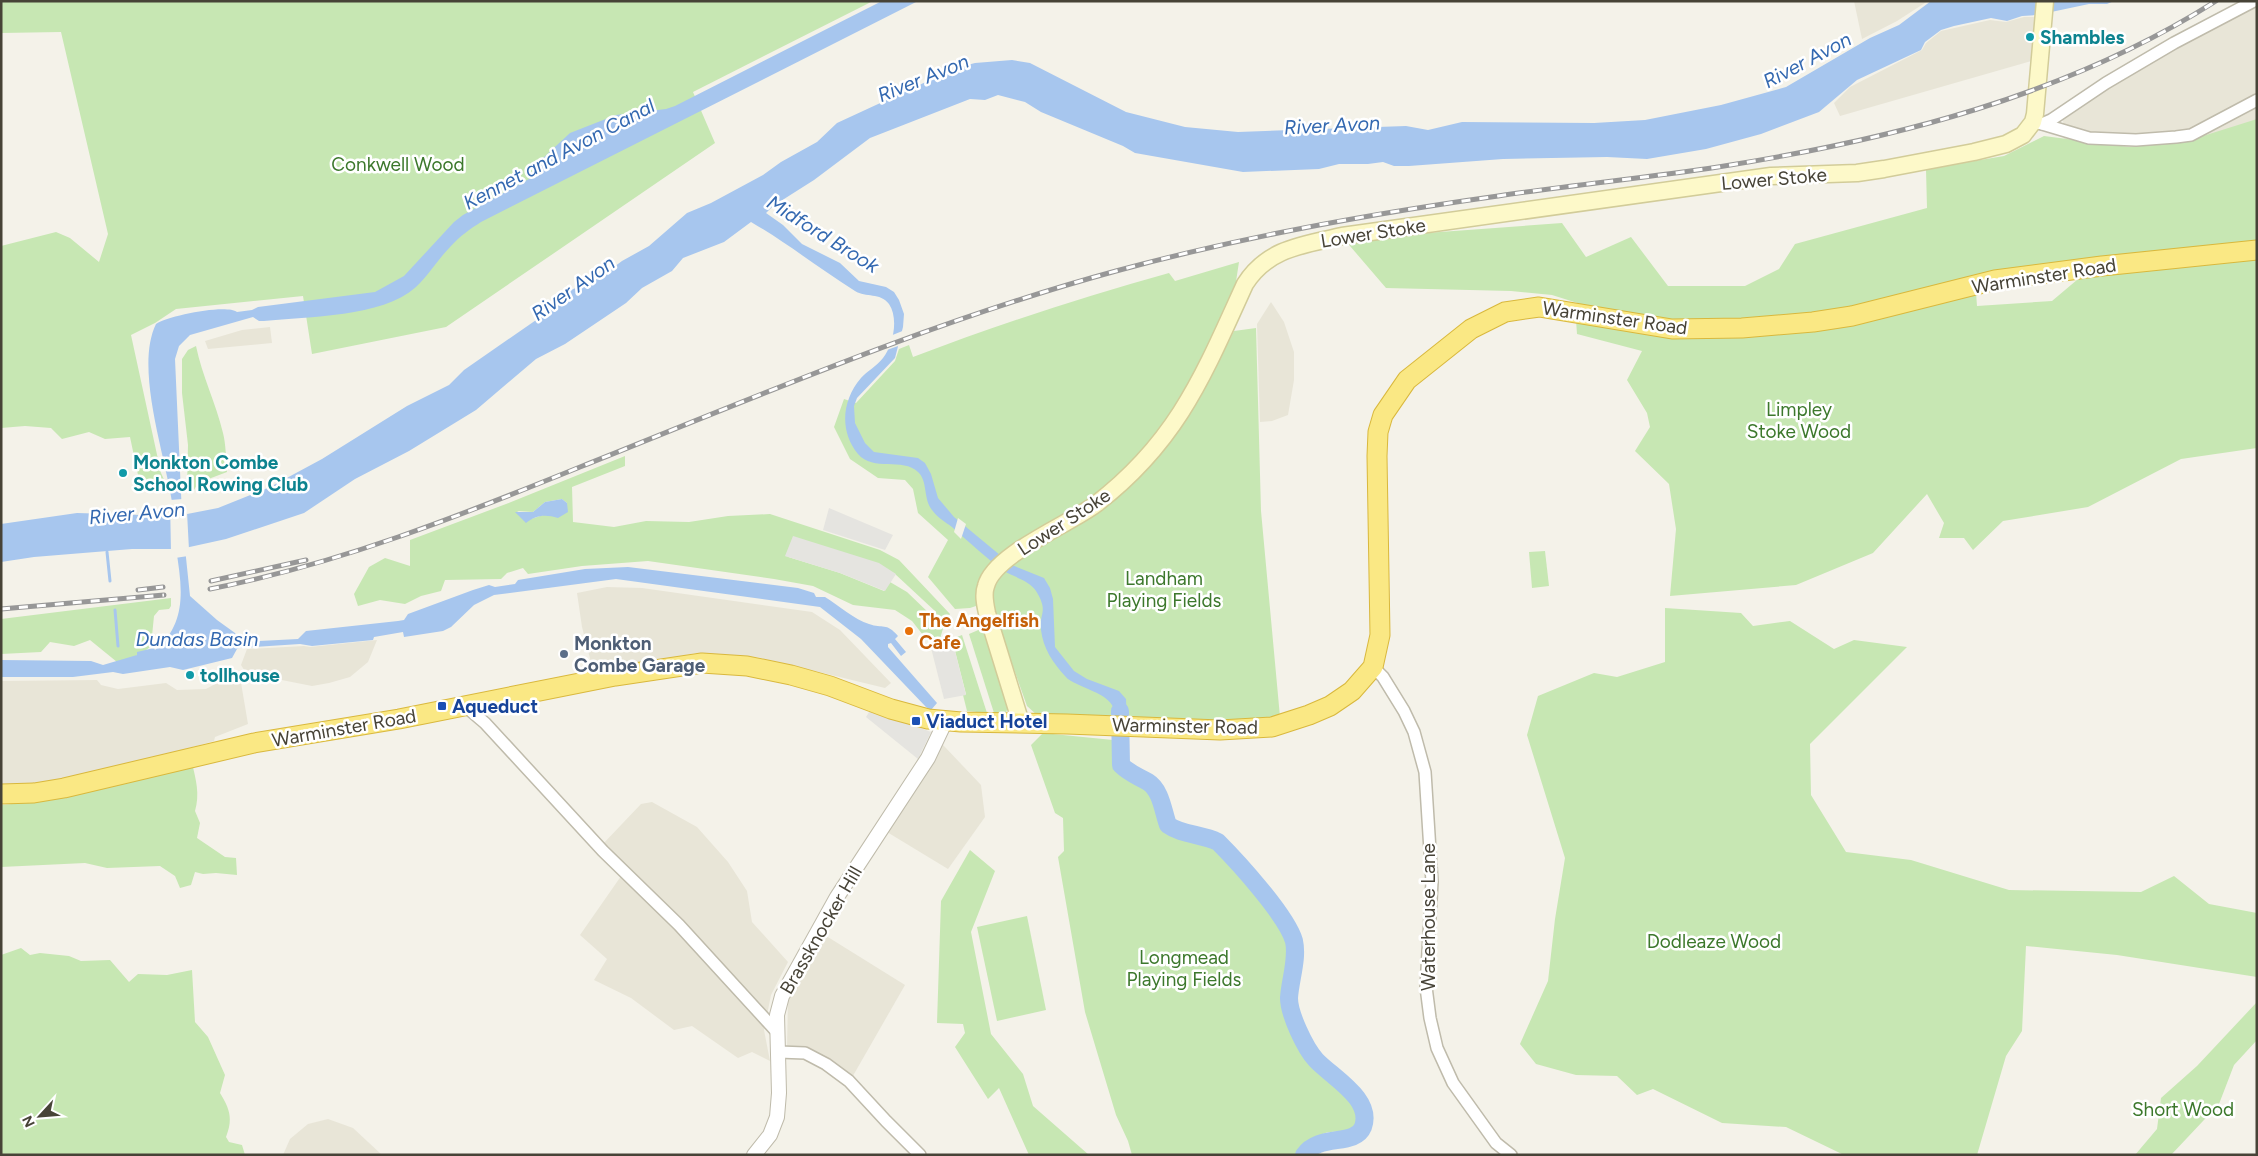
<svg xmlns="http://www.w3.org/2000/svg" width="2258" height="1156" font-family="Figtree,sans-serif">
  <style>
    .residential { fill: #e8e5d7 }
    .green { fill: #c7e7b3; fill-rule: evenodd }
    .parking { fill: #e5e4e0 }
    .water { fill: #a7c6ee }
    .pier { fill: #f4f2e9 }
    .lines { fill: none; stroke-linecap: round; stroke-linejoin: round }
    .stream { stroke: #a7c6ee; stroke-width: 3 }
    .river { stroke: #a7c6ee; stroke-width: 18 }
    .minor-casing { stroke: #bfbbab; stroke-width: 14 }
    .tertiary-casing { stroke: #bfbbab; stroke-width: 16 }
    .secondary-casing { stroke: #d2cc99; stroke-width: 19 }
    .trunk-casing { stroke: #d9b83d; stroke-width: 21 }
    .minor { stroke: #fff; stroke-width: 11 }
    .tertiary { stroke: #fff; stroke-width: 14 }
    .secondary { stroke: #fdf9c9; stroke-width: 16 }
    .trunk { stroke: #fae884; stroke-width: 19 }
    .rail-casing { stroke: #979797; stroke-width: 5 }
    .rail { stroke: #fff; stroke-width: 3; stroke-dasharray: 9; stroke-linecap: butt }
    .culture-dot { fill: #0f9aa8; stroke: #fff; stroke-width: 2 }
    .food-dot { fill: #e8710a; stroke: #fff; stroke-width: 2 }
    .service-dot { fill: #5c6f8a; stroke: #fff; stroke-width: 2 }
    .transit-dot { fill: #1a4fb4; stroke: #fff; stroke-width: 2 }
    .labels { text-anchor: middle; dominant-baseline: central; stroke-width: 5; stroke-linejoin: round; paint-order: stroke }
    .culture-label { font-size: 19px; font-weight: bold; fill: #0d838f; stroke: #fff; text-anchor: start }
    .park-label { font-size: 19px; fill: #3c782c; stroke: #fff }
    .street-label { font-size: 19px; fill: #474337; stroke: #fff }
    .food-label { font-size: 19px; font-weight: bold; fill: #c56008; stroke: #fff; text-anchor: start }
    .service-label { font-size: 19px; font-weight: bold; fill: #4e5e75; stroke: #fff; text-anchor: start }
    .transit-label { font-size: 19px; font-weight: bold; fill: #164399; stroke: #fff; text-anchor: start }
    .water-label { font-size: 20px; font-style: italic; fill: #3368b0; stroke: #fff }
  </style>
  <rect width="100%" height="100%" fill="#f4f2e9"/>
  <g class="residential">
    <polygon points="1854,1 1928,1 1897,21 1862,39"/>
    <polygon points="2257,3 2257,122 2223,137 2130,154 2064,141 2063,120 2065,115 2137,69"/>
    <polygon points="2024,17 2039,17 2035,60 1840,116 1834,103 1850,87 1922,50 1926,43 1941,31 1990,20 2006,22"/>
    <polygon points="1271,302 1284,322 1294,352 1294,380 1288,415 1272,421 1260,422 1257,324"/>
    <polygon points="270,327 272,343 208,349 205,341 242,330"/>
    <polygon points="607,587 642,588 812,612 840,630 891,683 885,688 757,657 695,653 594,674 582,627 577,593"/>
    <polygon points="377,640 368,662 350,677 329,683 312,686 246,673 241,665 247,649 304,646 310,647"/>
    <polygon points="239,671 248,724 215,737 214,741 62,784 1,785 1,681 97,680 101,685 118,689 166,683 177,690 206,689"/>
    <polygon points="943,745 981,785 985,817 948,869 887,832"/>
    <polygon points="652,802 697,827 728,862 747,891 752,922 788,962 771,995 764,1030 770,1061 752,1052 738,1058 692,1026 674,1030 631,998 594,980 607,959 580,935 626,869 602,845 641,804"/>
    <polygon points="823,934 905,985 850,1081 787,1048 788,997"/>
    <polygon points="328,1119 353,1128 382,1155 283,1155 290,1139 308,1124"/>
  </g>
  <g class="green">
    <polygon points="1,1 873,1 693,92 715,143 446,327 312,354 303,296 176,309 155,323 131,335 161,473 167,486 163,493 141,489 130,437 105,439 89,432 62,439 51,428 25,426 1,428 1,246 56,232 70,238 99,262 108,234 61,32 1,33"/>
    <path d="M2257 119V448L2181 459 2088 507 2003 521 1973 550 1964 538H1939L1944 523 1927 494 1873 553 1796 585 1670 596 1676 529 1669 484 1635 451 1650 427 1647 413 1627 380 1642 351 1577 334 1576 320 1603 311 1552 295 1511 291 1386 288 1344 239 1562 223 1586 257 1631 237 1668 286H1745L1779 269 1795 244 1927 208 1926 169 2004 156 2044 136 2129 147 2184 142ZM2084 274 2052 301 1977 306 1976 292Z"/>
    <path d="M1239 262 1235 288 1211 346 1173 419 1128 470 1084 507 1005 554 979 605 970 608 955 609 928 577 948 540 918 513 913 489 905 480 878 478 850 459 834 427 844 399 856 403 895 361 899 349 909 345 913 357C997 325 1082 297 1169 273L1175 281Z"/>
    <polygon points="1256,328 1261,511 1280,717 1253,723 1038,716 1027,706 992,607 992,594 998,577 1029,552 1064,534 1118,494 1180,427 1201,396 1234,331"/>
    <path d="M196 346C202 376 216 403 223 433 226 445 226 459 227 472L198 483 194 490 187 487 188 445 182 393V359L188 350Z"/>
    <path d="M625 456V466L572 487 573 522 614 527 646 521 689 522 728 516 770 514 880 550 899 560 950 614 945 622 939 642 930 644 912 621 895 610 853 605 813 586 774 579 648 561 582 566 528 574 523 568 507 573 501 579 445 580 441 591 421 596 405 604 380 600 358 606 354 594 369 567 385 558 410 566V540L506 504ZM562 499 567 503 546 514 531 519 517 511 533 512 545 502ZM785 556 894 573 936 612 931 615 907 592 890 582 884 591 840 573Z"/>
    <polygon points="1545,551 1549,586 1532,588 1529,552"/>
    <path d="M171 598V606L169 609 159 610 154 616 151 646C141 655 130 659 117 662L90 640 74 646 50 642 41 652 1 654V619Z"/>
    <polygon points="1665,608 1741,613 1753,626 1790,621 1834,649 1854,640 1907,647 1810,744 1811,795 1846,852 1911,860 2009,890 2141,892 2174,876 2209,904 2257,913 2257,977 2117,955 2026,946 2022,1031 2006,1056 1977,1155 1844,1155 1786,1127 1722,1123 1653,1089 1637,1095 1617,1076 1576,1075 1536,1064 1520,1044 1548,981 1555,919 1565,858 1527,735 1538,696 1594,673 1617,677 1665,662"/>
    <polygon points="983,628 1009,703 1006,713 994,713 969,634"/>
    <polygon points="962,635 987,713 967,711 963,695 966,694 952,639"/>
    <path d="M1043 733 1113 740 1115 762 1119 773 1150 793 1170 835 1183 838 1196 836 1221 845 1293 937C1289 968 1281 1000 1293 1030 1297 1039 1303 1049 1309 1057 1319 1071 1361 1100 1358 1117 1356 1133 1341 1131 1331 1132 1321 1132 1301 1145 1298 1155H1132L1128 1141 1116 1115 1085 1012 1058 857 1064 851 1063 818 1055 813 1031 745Z"/>
    <path d="M192 763C196 780 200 794 195 811L200 823 197 838 225 857 236 858 237 875 216 873 203 874 195 872 191 885 180 888 175 876 160 866 107 868 85 863 1 867V805L53 800Z"/>
    <polygon points="970,850 995,871 971,932 991,1034 1023,1074 1033,1106 1089,1155 1029,1155 999,1088 988,1099 955,1047 965,1033 963,1024 937,1023 941,901"/>
    <polygon points="1027,916 1046,1010 997,1021 977,927"/>
    <path d="M21 948 30 955 40 953 69 956 81 961 110 960 129 982 138 974 167 975 192 970 195 1022 208 1037 225 1075 220 1093C230 1109 233 1119 226 1137L229 1142 242 1145 245 1155H1V955Z"/>
    <polygon points="2257,1002 2257,1040 2234,1065 2219,1104 2171,1155 2135,1155 2157,1129 2161,1098 2197,1066"/>
  </g>
  <g class="parking">
    <polygon points="829,508 893,535 885,550 823,530"/>
    <polygon points="793,536 879,563 896,574 885,591 840,573 785,556"/>
    <polygon points="952,639 966,695 944,699 930,644"/>
    <polygon points="871,709 931,732 918,759 866,717"/>
  </g>
  <g class="water">
    <path d="M882 1H918L481 222C470 229 460 236 451 246 438 259 429 275 416 287 381 318 309 316 264 321H259L253 317 190 335 179 346 175 359 182 515 218 508 270 487 322 459 407 406 449 385 464 370 539 318 571 290 599 278 622 261 649 246 687 213 711 203 763 175 781 162 817 142 837 123 956 68 975 63 1012 60 1030 63 1126 112 1185 127 1238 132 1406 126 1428 130 1462 122 1594 123 1645 120 1721 105 1786 87 1870 38 1899 25 1931 1H2114L2107 4H2089L2037 15 2022 16 2007 21 1991 18 1954 26 1941 30 1925 42 1921 50 1857 80 1819 112 1761 134 1706 149 1647 159 1607 157 1503 159 1409 166H1394L1383 162 1368 164H1339L1319 169 1243 172 1135 153 1123 146 1041 112 1025 102 998 95 985 100 970 99 870 138 814 180 773 206 766 213 783 225 802 244 840 263 859 281 886 287 894 292 899 300 904 314 903 327 895 358 857 398 854 406 855 423 865 443 874 452 918 458 925 463 931 474 938 498 954 517 1012 565 1044 578 1050 588 1053 599 1055 647 1074 671 1087 679 1119 691 1126 699 1127 726H1117C1117 697 1100 695 1077 684 1073 682 1068 680 1065 676 1053 663 1043 648 1041 630 1039 612 1049 612 1036 591 1030 581 1014 577 1004 571 986 558 969 542 952 527 945 522 937 517 932 510 923 499 928 481 918 472 903 457 873 472 858 454 839 431 842 400 861 378 867 371 877 366 883 358 893 345 899 319 889 304 880 292 866 298 855 291 820 269 787 243 751 222L724 242 683 258 672 271 642 288 626 303 565 344 536 359 476 410 409 451 355 479 304 513 226 539 185 548 190 596 217 620 235 633 240 642 298 639 306 631 398 621 404 620 408 614 473 590 489 585 495 587 515 584 518 580 585 569 628 567 798 588 814 593 816 597H825C838 605 855 620 869 624 883 629 886 622 898 636L895 639 906 652 901 656 891 643 888 644V647L937 703 931 710 926 707 861 639 820 607 616 579 494 595 474 605 451 627 443 631 404 637 403 632 374 637 373 640 312 646 300 644 240 648 237 649 232 658 183 670 170 667 123 674 113 672 73 677H1V660L91 661 103 665 137 655V652L154 648 155 650C188 623 182 586 176 549H132L34 557 1 562V524L77 513 174 516C169 464 133 371 156 324 168 316 225 304 237 312L252 310 258 307 375 292 404 276 454 222 463 215 529 179 539 170 543 158 570 133 616 115 666 109 675 106Z"/>
    <path d="M562 499 567 503 568 512 558 518C545 514 536 515 526 523L515 512H533L545 502Z"/>
  </g>
  <g class="pier">
    <polygon points="905,330 901,345 884,351 890,336"/>
    <polygon points="183,499 184,512 187,512 189,550 187,550 188,556 175,558 174,551 171,552 170,500"/>
    <polygon points="958,518 966,524 961,539 954,532"/>
  </g>
  <g class="lines">
    <g class="stream">
      <polyline points="107,552 110,581"/>
      <polyline points="115,610 118,646"/>
    </g>
    <path class="river" d="M1120 711 1121 765C1130 774 1138 776 1148 782 1161 790 1163 811 1168 825 1182 835 1202 834 1218 842 1238 862 1287 916 1294 941 1298 959 1290 980 1289 998 1289 1014 1305 1048 1316 1060 1333 1078 1373 1099 1363 1127 1355 1147 1319 1133 1304 1155"/>
    <defs>
      <g id="minor">
        <polyline points="2033,122 2042,124 2051,120 2106,83 2174,43 2254,1"/>
        <polyline points="2042,124 2089,138 2136,140 2176,137 2191,135 2257,100"/>
        <polyline points="1373,667 1383,677 1404,711 1414,732 1425,772 1432,882 1426,987 1430,1018 1437,1048 1453,1083 1496,1143 1511,1155"/>
        <polyline points="465,706 485,723 603,851 679,925 777,1032"/>
        <polyline points="779,1052 805,1053 826,1064 849,1081 886,1121 920,1155"/>
      </g>
      <polyline id="tertiary" points="754,1155 770,1135 777,1117 779,1093 777,1015 782,996 837,897 928,758 946,720"/>
      <path id="secondary" d="M1021 723 987 613C985 604 983 594 986 586 994 554 1070 524 1096 504 1178 441 1204 374 1245 284 1268 248 1303 245 1342 236L1771 176 1857 173 1884 169 1974 152 2006 144 2023 135 2033 122 2035 114 2045 1"/>
      <polyline id="trunk" points="1,794 34,793 64,788 254,743 399,719 615,676 702,663 747,666 791,675 830,686 891,709 928,719 961,722 1067,724 1220,730 1272,727 1309,715 1330,706 1352,691 1373,667 1380,635 1377,456 1378,432 1383,415 1407,380 1471,329 1505,312 1539,307 1672,329 1742,328 1813,322 1852,316 1995,280 2102,266 2257,250"/>
    </defs>
    <use href="#minor" class="minor-casing"/>
    <use href="#tertiary" class="tertiary-casing"/>
    <use href="#secondary" class="secondary-casing"/>
    <use href="#trunk" class="trunk-casing"/>
    <use href="#minor" class="minor"/>
    <use href="#tertiary" class="tertiary"/>
    <use href="#secondary" class="secondary"/>
    <use href="#trunk" class="trunk"/>
    <defs>
      <g id="rail">
        <polyline points="211,581 306,560"/>
        <path d="M210 589C339 564 459 516 580 467 756 397 932 321 1116 271 1241 237 1369 214 1498 196 1572 185 1645 178 1718 167 1890 140 2067 96 2216 1"/>
        <polyline points="138,590 163,587"/>
        <polyline points="1,609 164,595"/>
      </g>
    </defs>
    <use href="#rail" class="rail-casing"/>
    <use href="#rail" class="rail"/>
  </g>
  <g class="culture-dot">
    <circle cx="2030" cy="37" r="5"/>
    <circle cx="123" cy="473" r="5"/>
    <circle cx="190" cy="675" r="5"/>
  </g>
  <circle class="food-dot" cx="909" cy="631" r="5"/>
  <circle class="service-dot" cx="564" cy="654" r="5"/>
  <g class="transit-dot">
    <rect x="437" y="701" width="10" height="10" rx="2.5"/>
    <rect x="911" y="716" width="10" height="10" rx="2.5"/>
  </g>
  <g class="labels">
    <g class="culture-label">
      <text x="2040" y="37">Shambles</text>
      <text x="133" y="462">Monkton Combe<tspan x="133" dy="22">School Rowing Club</tspan></text>
      <text x="200" y="675">tollhouse</text>
    </g>
    <g class="park-label">
      <text x="398" y="164">Conkwell Wood</text>
      <text x="1799" y="409">Limpley<tspan x="1799" dy="22">Stoke Wood</tspan></text>
      <text x="1164" y="578">Landham<tspan x="1164" dy="22">Playing Fields</tspan></text>
      <text x="1714" y="941">Dodleaze Wood</text>
      <text x="1184" y="957">Longmead<tspan x="1184" dy="22">Playing Fields</tspan></text>
      <text x="2183" y="1109">Short Wood</text>
    </g>
    <g class="street-label">
      <text transform="translate(1774 179) rotate(-5)">Lower Stoke</text>
      <text transform="translate(1373 233) rotate(-9)">Lower Stoke</text>
      <text transform="translate(2044 276) rotate(-9)">Warminster Road</text>
      <text transform="translate(1615 318) rotate(8)">Warminster Road</text>
      <text transform="translate(1064 522) rotate(-33)">Lower Stoke</text>
      <text transform="translate(1185 726) rotate(1)">Warminster Road</text>
      <text transform="translate(344 728) rotate(-10)">Warminster Road</text>
      <text transform="translate(1428 917) rotate(-90)">Waterhouse Lane</text>
      <text transform="translate(821 930) rotate(-60)">Brassknocker Hill</text>
    </g>
    <g class="food-label">
      <text x="919" y="620">The Angelfish<tspan x="919" dy="22">Cafe</tspan></text>
    </g>
    <g class="service-label">
      <text x="574" y="643">Monkton<tspan x="574" dy="22">Combe Garage</tspan></text>
    </g>
    <g class="transit-label">
      <text x="452" y="706">Aqueduct</text>
      <text x="926" y="721">Viaduct Hotel</text>
    </g>
    <g class="water-label">
      <text transform="translate(1807 60) rotate(-28)">River Avon</text>
      <text transform="translate(923 78) rotate(-22)">River Avon</text>
      <text transform="translate(1332 125) rotate(-3)">River Avon</text>
      <text transform="translate(559 154) rotate(-28)">Kennet and Avon Canal</text>
      <text transform="translate(823 234) rotate(32)">Midford Brook</text>
      <text transform="translate(573 288) rotate(-35)">River Avon</text>
      <text transform="translate(137 513) rotate(-5)">River Avon</text>
      <text x="197" y="639">Dundas Basin</text>
    </g>
  </g>
  <rect width="2258" height="1156" fill="none" stroke="#474337" stroke-width="5"/>
  <g transform="translate(40 1116) rotate(244)" stroke="#ffffff" stroke-width="4" paint-order="stroke">
  <path d="M0-4L9 19L0 12L-9 19Z" fill="#474337"/>
  <text y="-8" font-size="14" font-weight="bold" text-anchor="middle" fill="#474337">N</text>
  </g>
</svg>
